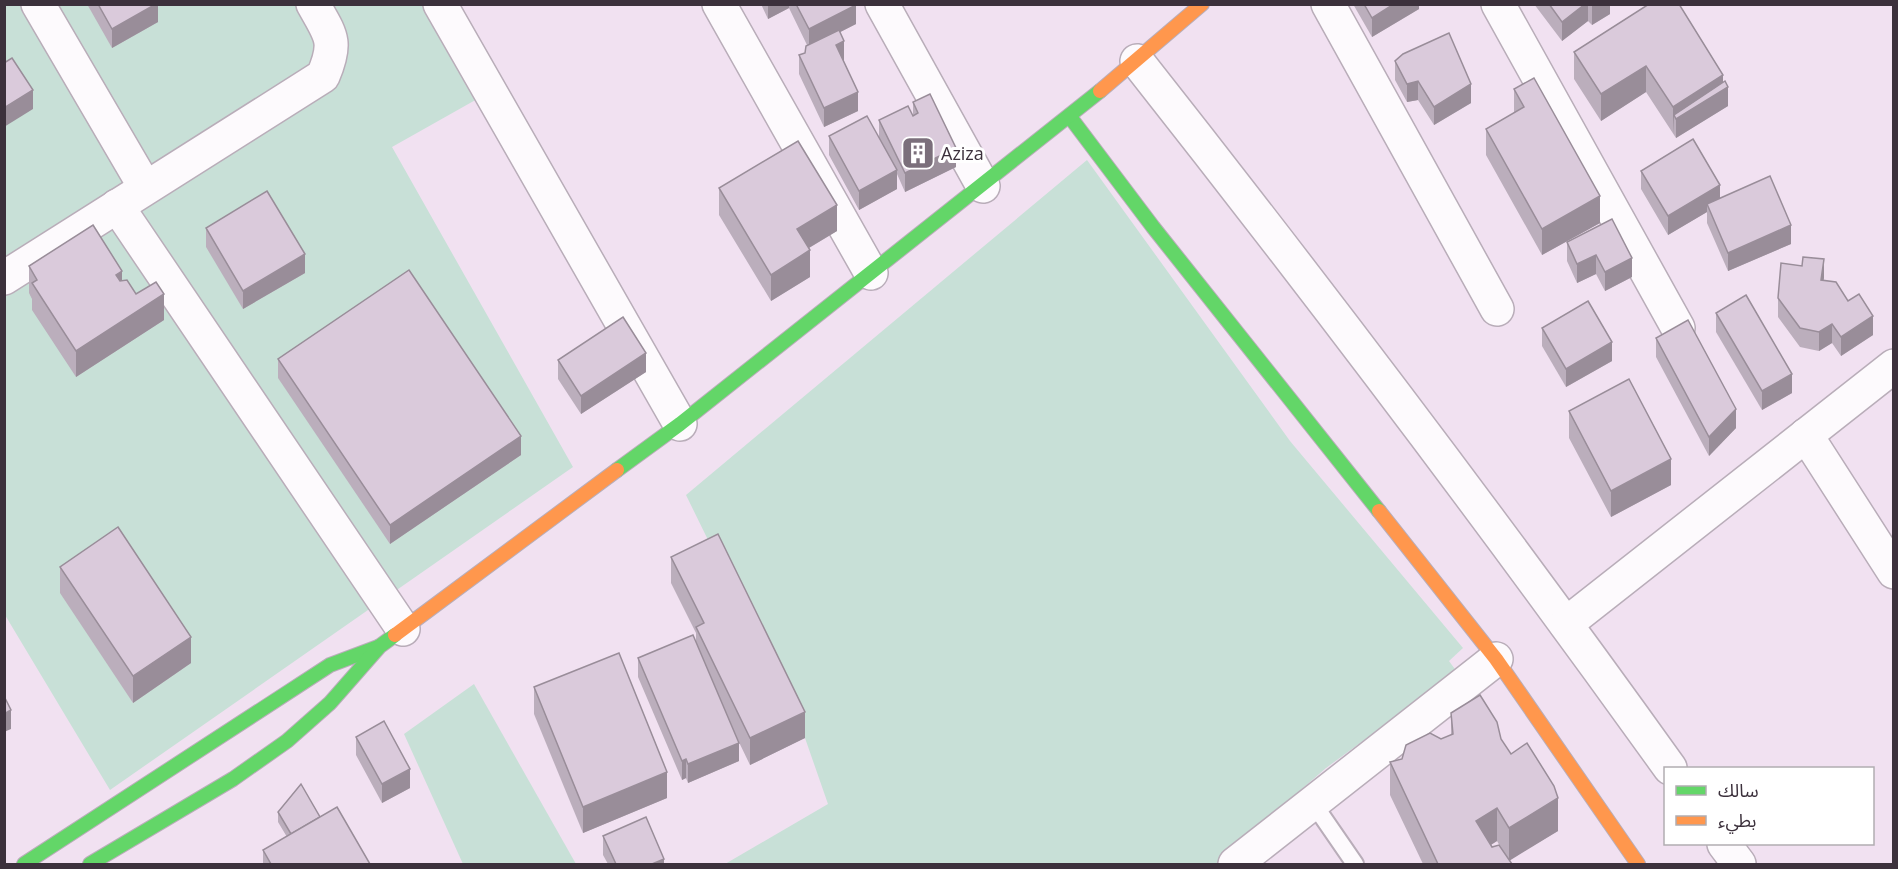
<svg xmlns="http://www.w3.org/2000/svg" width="1898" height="869" font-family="'Open Sans','Noto Sans Arabic',sans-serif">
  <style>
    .green { fill: #c8e0d7 }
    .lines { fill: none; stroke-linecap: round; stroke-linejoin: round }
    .lane-casing { stroke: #b9adb9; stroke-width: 20 }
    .street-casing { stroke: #b9adb9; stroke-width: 36 }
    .fast-casing { stroke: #b9adb9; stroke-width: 16 }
    .slow-casing { stroke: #b9adb9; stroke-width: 16 }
    .lane { stroke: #fdfafd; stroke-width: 16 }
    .street { stroke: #fdfafd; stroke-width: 33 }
    .fast { stroke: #63d668; stroke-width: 14 }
    .slow { stroke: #ff974d; stroke-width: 14 }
    .wall { fill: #bbaebc; fill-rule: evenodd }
    .shaded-wall { fill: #998d99 }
    .building { fill: #dacadb; stroke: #998d99; stroke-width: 1.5 }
    .labels { text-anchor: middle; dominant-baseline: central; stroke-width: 6; stroke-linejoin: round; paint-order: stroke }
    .poi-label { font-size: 18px; fill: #3c313c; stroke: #fff; text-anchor: start }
  </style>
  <rect width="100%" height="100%" fill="#f1e1f1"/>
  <g class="green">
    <polygon points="5,5 425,5 479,98 392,147 573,467 110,790 5,615"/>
    <polygon points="1087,160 1290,441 1463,648 1449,661 1457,672 1326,768 1216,864 725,864 828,804 805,738 686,495"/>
    <polygon points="474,684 576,864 463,864 404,734"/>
  </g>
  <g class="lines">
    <defs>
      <polyline id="lane" points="1313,803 1355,864"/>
      <g id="street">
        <polyline points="38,4 145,187"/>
        <polyline points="440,4 680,424"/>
        <polyline points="719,4 871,273"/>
        <polyline points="882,4 983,186"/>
        <polyline points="1328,4 1497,309"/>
        <polyline points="1498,4 1678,328"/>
        <path d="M1137 61C1320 293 1498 528 1670 768"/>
        <polyline points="117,206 403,629"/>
        <path d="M4 278 323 76C338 41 331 36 313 4"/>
        <polyline points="1806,435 1894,572"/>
        <polyline points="1566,624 1894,366"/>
        <polyline points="1724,844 1739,864"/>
        <polyline points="1235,864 1496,659"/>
      </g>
      <g id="fast">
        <polyline points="1070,117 1153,227 1379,511"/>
        <polyline points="617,470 680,424 1100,91"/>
        <polyline points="24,864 330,665 378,647"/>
        <polyline points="90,864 233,779 287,741 330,703 380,646 395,635"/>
      </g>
      <g id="slow">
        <polyline points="1100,91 1202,4"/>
        <polyline points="1379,511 1496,659 1638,864"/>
        <polyline points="395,635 617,470"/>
      </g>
    </defs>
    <use href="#lane" class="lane-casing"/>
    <use href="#street" class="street-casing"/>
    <use href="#fast" class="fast-casing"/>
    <use href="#slow" class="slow-casing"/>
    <use href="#lane" class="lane"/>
    <use href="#street" class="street"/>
    <use href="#fast" class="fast"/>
    <use href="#slow" class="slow"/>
  </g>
  <g class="wall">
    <polygon points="87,4 158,4 158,22 112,48"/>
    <polygon points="761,4 856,4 856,24 840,32 844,60 843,60 858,111 824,127 799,74 799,55 805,53 807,45 789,8 768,19"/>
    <polygon points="1353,4 1419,4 1419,9 1372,37"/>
    <polygon points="1534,4 1610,4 1610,14 1592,25 1588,21 1562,41"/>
    <polygon points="1649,4 1723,83 1728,106 1676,138 1646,92 1601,121 1574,79 1574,52"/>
    <polygon points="1395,61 1471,103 1434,125 1418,100 1407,102 1395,80"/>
    <polygon points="1514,89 1600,223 1542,255 1486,155 1486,129 1514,113"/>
    <polygon points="913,102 956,167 905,192 897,174 897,189 859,210 829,155 829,136 879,138 879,120 913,116"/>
    <polygon points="1641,171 1720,198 1791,244 1728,271 1707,223 1707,212 1668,235 1641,189"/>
    <polygon points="719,188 837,231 809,248 810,277 771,301 719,215"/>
    <polygon points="1612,219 1632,277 1605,291 1596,274 1577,283 1567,261 1567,242"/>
    <polygon points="206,228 305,273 243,309 206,247"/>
    <polygon points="29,266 122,281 164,320 76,377 32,310 32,299 29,293"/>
    <polygon points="1823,280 1848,301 1873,335 1841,356 1832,343 1819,351 1800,347 1778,317 1778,298"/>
    <polygon points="1716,313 1792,393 1762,410 1716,332"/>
    <polygon points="1542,328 1612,361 1566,387 1542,346"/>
    <polygon points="1656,338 1736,428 1709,456 1656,357"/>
    <polygon points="278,359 521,455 390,544 278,378"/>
    <polygon points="558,360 646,372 581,414 558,379"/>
    <polygon points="1569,411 1671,485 1611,517 1569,438"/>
    <polygon points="671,557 805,738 750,765 736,736 739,761 688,783 686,778 682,780 638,677 638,658 696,642 696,633 671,583"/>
    <polygon points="60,567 191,663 133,703 60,593"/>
    <polygon points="534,687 667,798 583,833 534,714"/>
    <path d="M1451 713 1501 739 1558 831 1509 860 1512 864H1423L1390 795V762L1402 759 1441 739 1451 735ZM1497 841 1501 848 1492 847 1491 845Z"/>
    <polygon points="356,737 410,788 382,803 356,755"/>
    <polygon points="278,812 320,817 370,864 263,864 263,850 287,837 278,822"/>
    <polygon points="603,836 664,864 608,864 603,855"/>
  </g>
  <g class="shaded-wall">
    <polygon points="156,4 158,4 158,22 112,48 112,29"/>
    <polygon points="768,4 789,4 789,8 768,19"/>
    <polygon points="1394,4 1419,4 1419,9 1372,37 1372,18"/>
    <polygon points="1585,4 1588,4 1588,21 1562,41 1562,22"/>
    <polygon points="1595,4 1610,4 1610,14 1592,25 1592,6"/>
    <polygon points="856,5 856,24 809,48 809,29"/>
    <polygon points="844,41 844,60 836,63 836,45"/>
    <polygon points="1646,66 1646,92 1601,121 1601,94"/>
    <polygon points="1723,75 1723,90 1728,87 1728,106 1676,138 1676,119 1674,115 1673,134 1673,107"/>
    <polygon points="1418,81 1418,100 1407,102 1407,84"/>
    <polygon points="1471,84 1471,103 1434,125 1434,107"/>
    <polygon points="33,90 33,109 4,127 4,108"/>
    <polygon points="858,92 858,111 824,127 824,108"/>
    <polygon points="956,148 956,167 905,192 905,173"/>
    <polygon points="897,170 897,189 859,210 859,191"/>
    <polygon points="1720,185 1720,204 1707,204 1707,212 1668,235 1668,216"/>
    <polygon points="1600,196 1600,223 1542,255 1542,229"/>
    <polygon points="837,205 837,231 797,255 797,229"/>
    <polygon points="1791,225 1791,244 1728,271 1728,253"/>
    <polygon points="810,250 810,277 771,301 771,275"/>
    <polygon points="305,254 305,273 243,309 243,291"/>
    <polygon points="1596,255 1596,274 1577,283 1577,264"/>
    <polygon points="1632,258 1632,277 1605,291 1605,272"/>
    <polygon points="1824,259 1824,278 1821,299 1821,280"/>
    <polygon points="122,271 122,298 116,275"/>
    <polygon points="164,294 164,320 76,377 76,351"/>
    <polygon points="1873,316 1873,335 1841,356 1841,337"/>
    <polygon points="1832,324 1832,343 1819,351 1819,332"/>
    <polygon points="1612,342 1612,361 1566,387 1566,369"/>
    <polygon points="646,353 646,372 581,414 581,396"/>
    <polygon points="1792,374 1792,393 1762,410 1762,391"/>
    <polygon points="1736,409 1736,428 1709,456 1709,437"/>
    <polygon points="521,436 521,455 390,544 390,525"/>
    <polygon points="1671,459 1671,485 1611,517 1611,491"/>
    <polygon points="191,637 191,663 133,703 133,676"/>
    <polygon points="11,710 11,729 4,732 4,714"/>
    <polygon points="805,712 805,738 750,765 750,738"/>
    <polygon points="739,743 739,761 688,783 688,764"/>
    <polygon points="686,759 686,778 682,780 682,761"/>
    <polygon points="410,769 410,788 382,803 382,784"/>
    <polygon points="667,772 667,798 583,833 583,807"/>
    <polygon points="1558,798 1558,831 1509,861 1509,828"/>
    <polygon points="1497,808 1497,841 1476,854 1476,821"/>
    <polygon points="664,859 664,864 652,864"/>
  </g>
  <g class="building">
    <polygon points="98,4 156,4 112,29"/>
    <polygon points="796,4 856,4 856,5 809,29"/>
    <polygon points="1364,4 1394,4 1372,18"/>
    <polygon points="1549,4 1585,4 1562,22"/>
    <polygon points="1649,4 1679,4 1723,75 1673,107 1646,66 1601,94 1574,52"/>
    <polygon points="839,30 844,41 836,45 858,92 824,108 799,55 805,53 806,46"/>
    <polygon points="1449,33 1471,84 1434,107 1418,81 1407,84 1395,61 1403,54"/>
    <polygon points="12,58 33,90 4,108 4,63"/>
    <polygon points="1534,78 1600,196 1542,229 1486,129 1524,107 1514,89"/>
    <polygon points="1725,81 1728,87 1676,119 1674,115"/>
    <polygon points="930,94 956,148 905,173 879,120 908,106 913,116 918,113 913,102"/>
    <polygon points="867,116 897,170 859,191 829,136"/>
    <polygon points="1693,139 1720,185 1668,216 1641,171"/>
    <polygon points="798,141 837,205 797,229 810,250 771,275 719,188"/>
    <polygon points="1770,176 1791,225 1728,253 1707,204"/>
    <polygon points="267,191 305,254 243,291 206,228"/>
    <polygon points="1612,219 1632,258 1605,272 1596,255 1577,264 1567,242"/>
    <polygon points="93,225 122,271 116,275 120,281 127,280 136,294 156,282 164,294 76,351 32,283 37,280 29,266"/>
    <polygon points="1803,257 1824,259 1821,280 1836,282 1848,301 1859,294 1873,316 1841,337 1832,324 1819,332 1800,328 1778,298 1781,263 1802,266"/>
    <polygon points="409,270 521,436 390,525 278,359"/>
    <polygon points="1746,295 1792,374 1762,391 1716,313"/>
    <polygon points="1588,301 1612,342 1566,369 1542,328"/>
    <polygon points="623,317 646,353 581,396 558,360"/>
    <polygon points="1688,320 1736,409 1709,437 1656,338"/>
    <polygon points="1629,379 1671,459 1611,491 1569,411"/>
    <polygon points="118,527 191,637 133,676 60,567"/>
    <polygon points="718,534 805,712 750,738 696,627 704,623 671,557"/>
    <polygon points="693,635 739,743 688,764 686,759 682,761 638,658"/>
    <polygon points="619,653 667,772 583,807 534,687"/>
    <polygon points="1480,695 1497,722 1501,739 1511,754 1527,743 1554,786 1558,798 1509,828 1497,808 1476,821 1492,847 1499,845 1512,864 1438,864 1390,762 1402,759 1406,745 1430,733 1441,739 1453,734 1451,713"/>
    <polygon points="4,696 11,710 4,714"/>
    <polygon points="384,721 410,769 382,784 356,737"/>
    <polygon points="301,784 320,817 291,834 278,812"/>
    <polygon points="337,807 370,864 271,864 263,850"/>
    <polygon points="646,817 664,859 652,864 616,864 603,836"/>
  </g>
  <defs>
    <symbol id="building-square" viewBox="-11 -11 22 22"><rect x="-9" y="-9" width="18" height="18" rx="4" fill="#7b6f7b" stroke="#fff"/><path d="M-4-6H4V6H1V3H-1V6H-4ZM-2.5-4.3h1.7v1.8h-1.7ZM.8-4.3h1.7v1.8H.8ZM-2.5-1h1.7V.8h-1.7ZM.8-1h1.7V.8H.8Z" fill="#fff"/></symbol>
  </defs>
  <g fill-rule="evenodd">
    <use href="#building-square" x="899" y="134" width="38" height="38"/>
  </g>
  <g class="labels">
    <g class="poi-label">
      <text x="941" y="153">Aziza</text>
    </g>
  </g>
  <rect width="1898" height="869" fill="none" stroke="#3c313c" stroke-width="12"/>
  <rect x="1664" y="767" width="210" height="78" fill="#ffffff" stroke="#b1adb1" stroke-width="1.5"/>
  <rect x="1676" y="786" width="30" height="9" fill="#63d668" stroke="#b1adb1" stroke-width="1.5"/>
  <text x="1718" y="797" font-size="18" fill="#3c313c">سالك</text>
  <rect x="1676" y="816" width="30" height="9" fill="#ff974d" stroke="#b1adb1" stroke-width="1.5"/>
  <text x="1718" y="827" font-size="18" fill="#3c313c">بطيء</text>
</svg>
